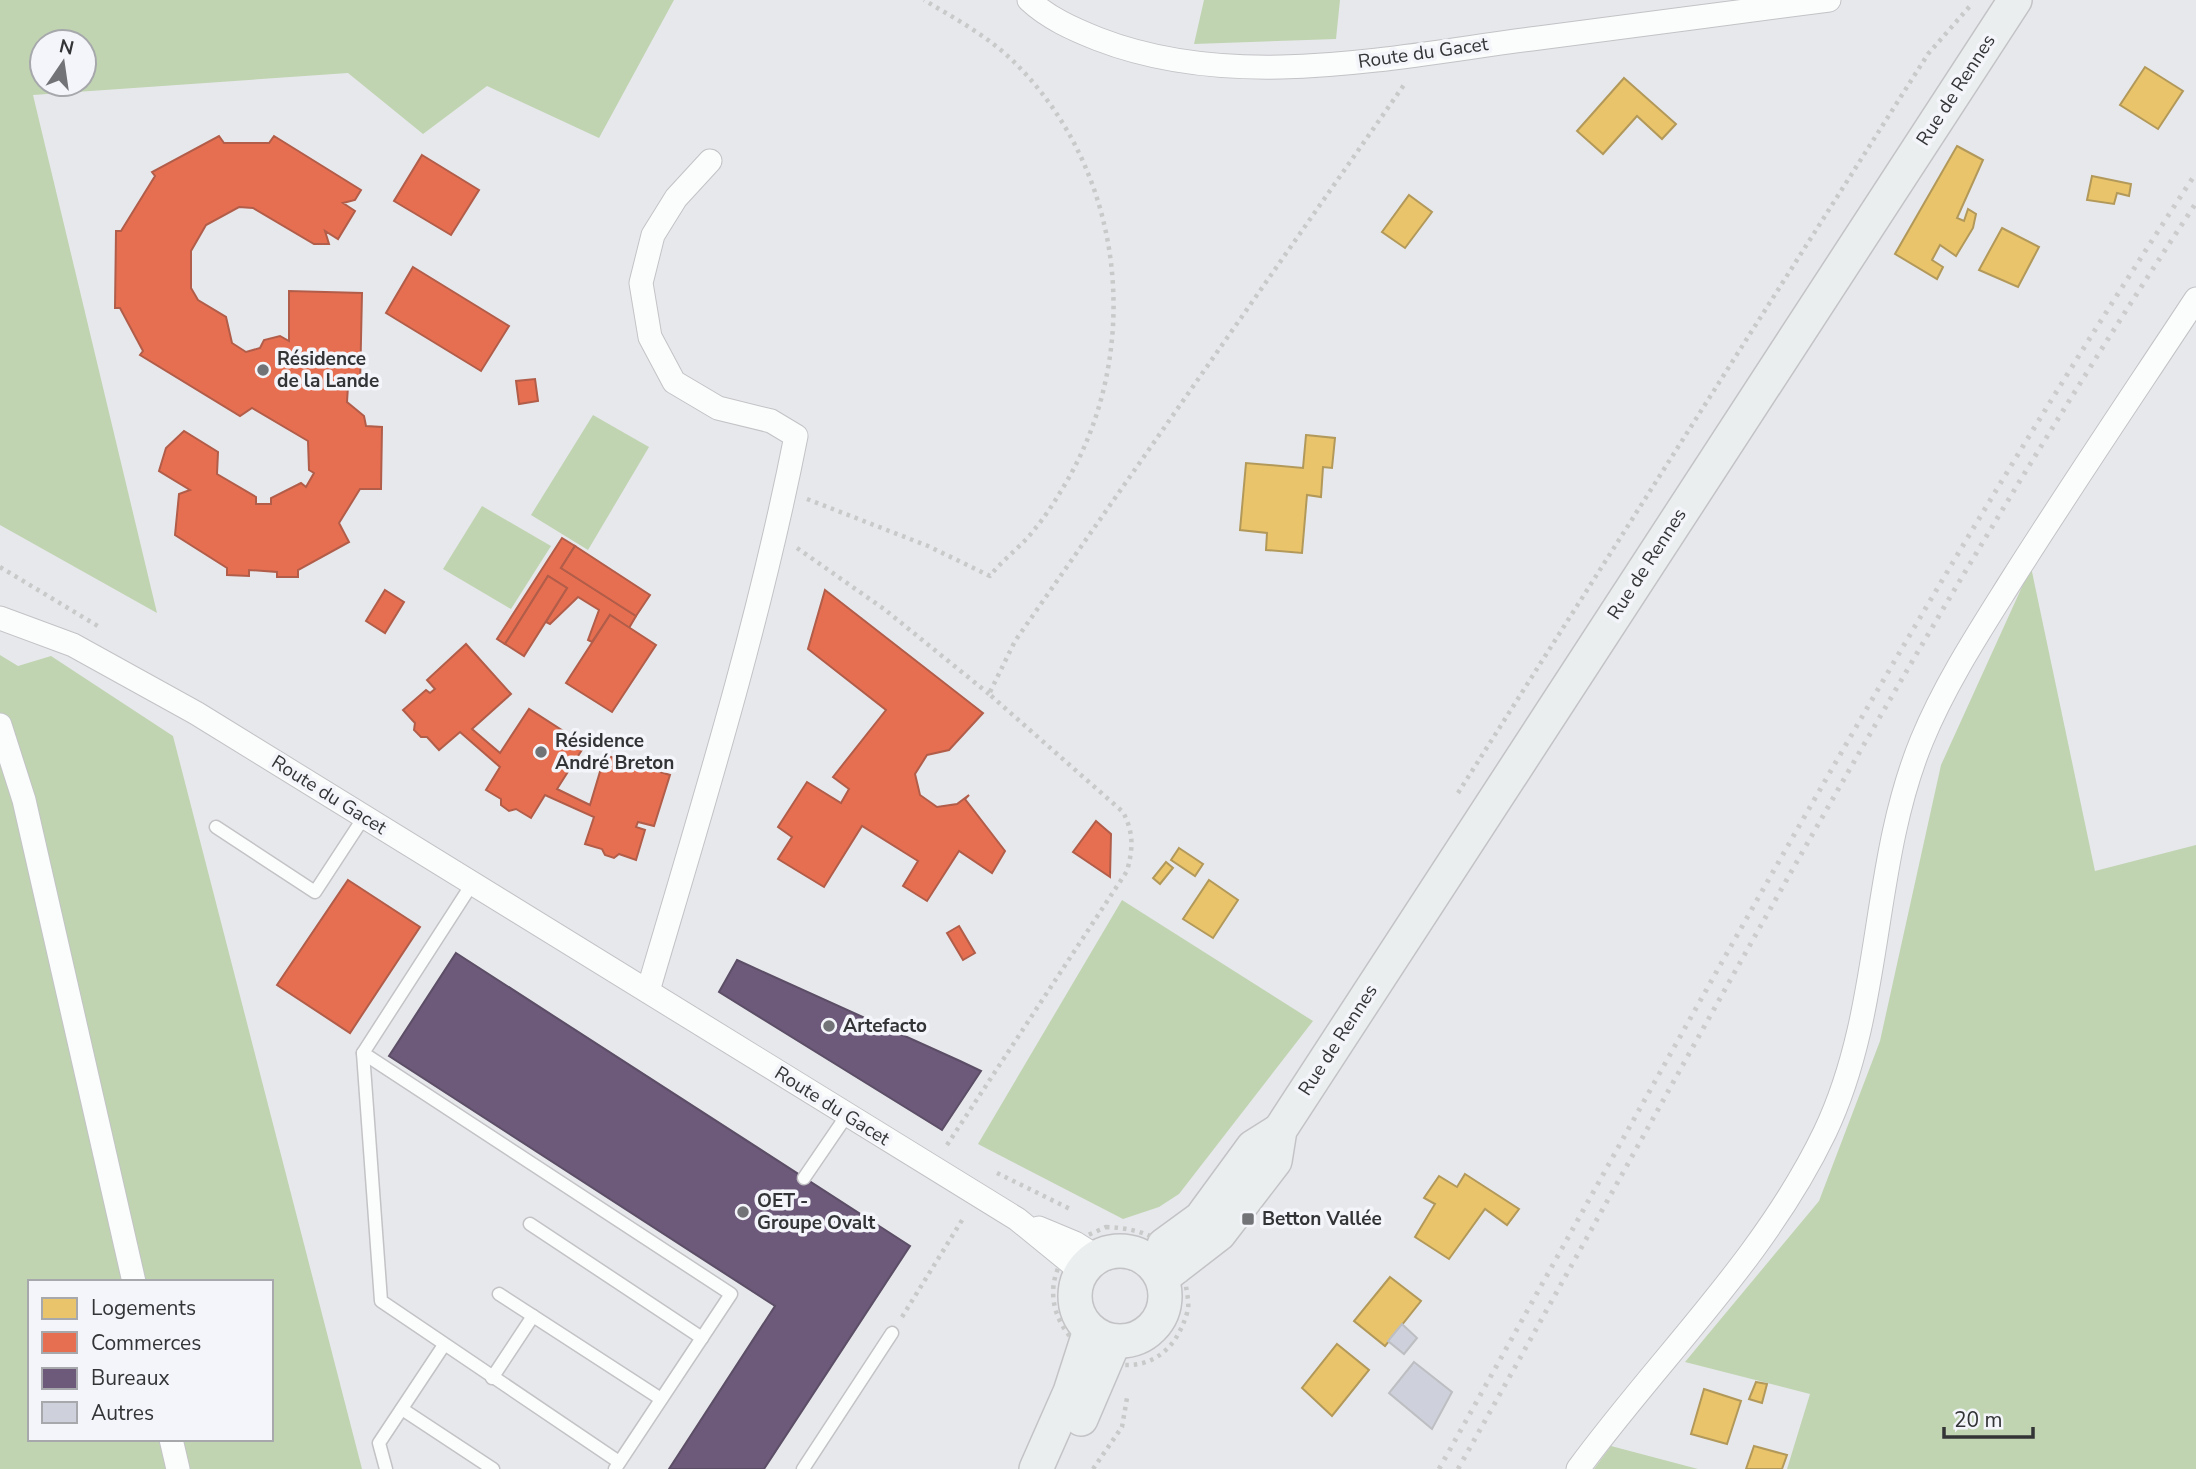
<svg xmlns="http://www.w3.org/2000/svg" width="2196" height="1469" font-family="'Nunito Sans',sans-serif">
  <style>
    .green { fill: #c0d4b1; fill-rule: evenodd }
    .homes { fill: #e9c46a; stroke: #b2995a; stroke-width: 2 }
    .shops { fill: #e76f51; stroke: #b15d49; stroke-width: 2 }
    .offices { fill: #6d597a; stroke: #5c4e66; stroke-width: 2 }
    .building { fill: #ced1dc; stroke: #bdbec1; stroke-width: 2 }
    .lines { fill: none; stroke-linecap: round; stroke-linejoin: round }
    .lane-casing { stroke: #c3c3c6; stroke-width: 15 }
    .street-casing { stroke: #c3c3c6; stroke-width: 25 }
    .secondary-casing { stroke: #c3c3c6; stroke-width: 36 }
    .path { stroke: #c8c9c9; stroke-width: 4.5; stroke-dasharray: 3.5 5; stroke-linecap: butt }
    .lane { stroke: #fbfcfc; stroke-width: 12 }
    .street { stroke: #fbfcfc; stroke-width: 23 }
    .secondary { stroke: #eaeeef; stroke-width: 33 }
    .rail { stroke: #cccccd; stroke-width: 5; stroke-dasharray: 3.5 7; stroke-linecap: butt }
    .poi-dot { fill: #727376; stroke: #f3f5fa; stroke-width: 2.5 }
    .labels { text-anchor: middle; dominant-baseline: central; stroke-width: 7; stroke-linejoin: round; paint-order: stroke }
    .street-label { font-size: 19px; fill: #333436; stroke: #f3f5fa }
    .poi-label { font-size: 19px; font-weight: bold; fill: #333436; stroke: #f3f5fa; text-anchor: start }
  </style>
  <rect width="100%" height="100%" fill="#e7e8ec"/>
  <g class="green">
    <path d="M0 0H674L599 138 487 86 423 134 348 73 33 95 157 613 0 525ZM42 42H84V84H42Z"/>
    <polygon points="1204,0 1340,0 1336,39 1194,44"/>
    <polygon points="593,415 649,447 588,550 531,515"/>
    <polygon points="482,506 551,546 511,609 443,569"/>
    <polygon points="2031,567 2095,871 2196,845 2196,1469 1787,1469 1810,1394 1685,1362 1819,1201 1880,1041 1941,765"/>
    <path d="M0 655 18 666 51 656 173 736 362 1469H0ZM30 1282H271V1439H30Z"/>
    <polygon points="1122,900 1313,1021 1179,1194 1159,1207 1123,1219 978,1144"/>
    <polygon points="1611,1446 1698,1469 1594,1469"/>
  </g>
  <g class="homes">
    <polygon points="2145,67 2183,91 2158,129 2120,105"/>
    <polygon points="1624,78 1676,124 1662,139 1637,116 1603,154 1577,131"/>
    <polygon points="1957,146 1983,160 1957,218 1964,221 1968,209 1976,214 1973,228 1956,256 1940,245 1932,260 1943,267 1937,279 1895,254"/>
    <polygon points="2092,176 2131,184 2129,196 2117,193 2114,204 2087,200"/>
    <polygon points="1409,195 1432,212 1405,248 1382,232"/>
    <polygon points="2002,228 2039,247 2018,287 1979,270"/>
    <polygon points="1306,435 1335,438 1332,468 1323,467 1321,497 1307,495 1302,553 1266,550 1267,533 1240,530 1246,463 1303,468"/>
    <polygon points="1179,848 1203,864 1195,876 1171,860"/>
    <polygon points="1166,862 1173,868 1160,884 1153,878"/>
    <polygon points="1209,880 1238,900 1213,938 1183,919"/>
    <polygon points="1465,1174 1519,1209 1507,1225 1485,1209 1449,1259 1415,1237 1435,1204 1424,1198 1439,1176 1457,1187"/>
    <polygon points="1390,1277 1421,1301 1385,1346 1354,1321"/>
    <polygon points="1337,1344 1369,1370 1332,1416 1302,1388"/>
    <polygon points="1756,1382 1767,1384 1762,1403 1749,1399"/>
    <polygon points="1704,1389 1741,1401 1727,1444 1691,1434"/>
    <polygon points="1754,1446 1787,1455 1782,1469 1746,1469"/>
  </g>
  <g class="shops">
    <polygon points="219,136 224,143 269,143 274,136 361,190 355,200 343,203 355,211 338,239 325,231 329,244 314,244 253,208 239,207 206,225 191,251 191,288 198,300 226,317 232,343 246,352 260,348 264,340 280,336 289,341 289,291 362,293 360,386 348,386 347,402 364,416 366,426 382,427 381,489 360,489 339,523 349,542 298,570 298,577 277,577 277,572 249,570 249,576 227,575 227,568 175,535 179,494 190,490 159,471 166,448 184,431 218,452 217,474 256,497 256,504 271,504 271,498 301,483 306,487 314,473 309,470 308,441 252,408 240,416 140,355 143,351 120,308 115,308 116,231 121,231 155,176 152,172"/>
    <polygon points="422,155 479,190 451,235 394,201"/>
    <polygon points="413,267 509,326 481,371 386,313"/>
    <polygon points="535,379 538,401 519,404 516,381"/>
    <polygon points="562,538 575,546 561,568 636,616 629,628 610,615 592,642 588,640 599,610 578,597 550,624 546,622 567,588 548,576 505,644 497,639"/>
    <polygon points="575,546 650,595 636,616 561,568"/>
    <polygon points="548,576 567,588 524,656 505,644"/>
    <polygon points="385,590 404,602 385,633 366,621"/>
    <polygon points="825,590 983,713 949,750 927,755 915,774 920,795 937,807 957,804 969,795 965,799 1005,851 992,873 959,851 927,901 903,886 918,861 862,826 824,887 778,859 792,837 778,827 807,782 841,803 849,789 833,777 886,710 808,649"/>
    <polygon points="610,615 656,645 612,712 566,683"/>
    <polygon points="466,644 511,694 472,729 500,753 529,709 585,745 557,789 590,805 605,755 670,775 654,826 638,822 636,827 645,830 636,860 619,854 614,858 605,855 602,849 585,844 594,817 545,795 531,818 516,809 509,811 501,805 501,799 486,790 500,767 460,732 439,750 427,737 421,737 414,730 415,723 403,710 426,690 430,693 435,689 427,680"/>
    <polygon points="1096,821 1111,834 1110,877 1073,852"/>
    <polygon points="348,880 420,927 350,1033 277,985"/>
    <polygon points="959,926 975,953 963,960 947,933"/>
  </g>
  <g class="offices">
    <polygon points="456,953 910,1246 764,1469 669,1469 775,1306 389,1056"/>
    <polygon points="737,960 960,1061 981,1071 942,1130 719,992"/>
  </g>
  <g class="building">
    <polygon points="1402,1324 1417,1338 1404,1354 1388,1341"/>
    <polygon points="1414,1362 1452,1392 1432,1429 1389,1393"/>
  </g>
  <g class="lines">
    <defs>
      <g id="lane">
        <polyline points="216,827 315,892 364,817"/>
        <polyline points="472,884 363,1053 731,1294 615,1469"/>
        <polyline points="363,1053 381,1301 619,1462"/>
        <polyline points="804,1178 847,1115"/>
        <polyline points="530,1224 702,1338"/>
        <polyline points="499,1294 533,1316"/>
        <polyline points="492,1378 533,1316 661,1399"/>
        <polyline points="402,1409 493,1469"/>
        <polyline points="386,1469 379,1443 444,1345"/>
        <polyline points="803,1469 892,1333"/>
      </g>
      <g id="street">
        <path d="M1029 0C1048 18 1073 29 1098 39 1237 93 1396 56 1539 38 1636 25 1732 13 1829 0"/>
        <polyline points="0,618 73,645 196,713 1017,1219 1082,1272"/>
        <polyline points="0,725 24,800 134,1282"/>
        <path d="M648 991C702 808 759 624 796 436L771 421 718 408 674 382 650 337 641 283 653 235 676 198 710 161"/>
        <polyline points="1039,1228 1075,1243 1097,1257"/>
        <polyline points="171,1439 178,1469"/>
        <path d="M1578 1469C1660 1357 1764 1259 1825 1132 1884 1008 1870 866 1922 740 1945 684 1979 632 2011 581 2071 486 2134 393 2196 299"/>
      </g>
      <g id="secondary">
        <polyline points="1164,1245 1201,1218 1253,1147 1280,1130"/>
        <circle cx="1120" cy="1296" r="45"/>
        <polyline points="1162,1278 1219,1234 1275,1161 1280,1130 2015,0"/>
        <polyline points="1081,1419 1114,1342"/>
        <polyline points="1036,1469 1070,1392 1090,1330"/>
      </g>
    </defs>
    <use href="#lane" class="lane-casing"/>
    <use href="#street" class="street-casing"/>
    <use href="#secondary" class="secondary-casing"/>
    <g class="path">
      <path d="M807 499 928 546 990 576C1003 559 1021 547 1034 530 1045 517 1055 501 1064 486 1145 352 1126 170 1012 60 986 35 954 18 924 0"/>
      <polyline points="797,548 884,609 989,694"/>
      <polyline points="0,567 101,628"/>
      <polyline points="1458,793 1928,54 1970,6"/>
      <path d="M947 1145 1127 871C1133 849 1134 833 1123 812L989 694 1015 641 1406 82"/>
      <polyline points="997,1173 1070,1209"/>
      <path d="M1106 1227C1145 1228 1181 1243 1186 1286 1187 1295 1190 1304 1187 1313 1153 1428 999 1328 1073 1245 1080 1237 1096 1232 1106 1227Z"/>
      <polyline points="902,1317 964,1217"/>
      <polyline points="1093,1469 1122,1427 1127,1398"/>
    </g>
    <use href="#lane" class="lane"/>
    <use href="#street" class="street"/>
    <use href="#secondary" class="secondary"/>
    <g class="rail">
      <path d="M1439 1469C1683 1033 1921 591 2196 173"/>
      <path d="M1458 1469C1697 1043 1926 611 2196 203"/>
    </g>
  </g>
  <g class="poi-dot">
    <circle cx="263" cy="370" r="7"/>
    <circle cx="541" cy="752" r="7"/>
    <circle cx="829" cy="1026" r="7"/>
    <circle cx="743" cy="1212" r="7"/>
    <rect x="1241" y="1212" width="14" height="14" rx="3.5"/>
  </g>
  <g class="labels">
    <g class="street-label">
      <text transform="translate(1423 53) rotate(-8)">Route du Gacet</text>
      <text transform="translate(1956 90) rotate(-57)">Rue de Rennes</text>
      <text transform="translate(1647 564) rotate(-57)">Rue de Rennes</text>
      <text transform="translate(329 795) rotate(32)">Route du Gacet</text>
      <text transform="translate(1338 1040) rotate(-57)">Rue de Rennes</text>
      <text transform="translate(832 1106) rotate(32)">Route du Gacet</text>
    </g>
    <g class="poi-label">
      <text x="277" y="359">Résidence<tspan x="277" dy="22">de la Lande</tspan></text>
      <text x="555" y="741">Résidence<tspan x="555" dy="22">André Breton</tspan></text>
      <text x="843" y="1026">Artefacto</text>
      <text x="757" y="1201">OET -<tspan x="757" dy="22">Groupe Ovalt</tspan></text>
      <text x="1262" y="1219">Betton Vallée</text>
    </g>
  </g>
  <rect x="28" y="1280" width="245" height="161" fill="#f3f5fa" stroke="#a6a8ac" stroke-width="2"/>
  <rect x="42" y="1298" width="35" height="21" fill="#e9c46a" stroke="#a6a8ac" stroke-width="2"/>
  <text x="91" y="1315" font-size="21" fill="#333436">Logements</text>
  <rect x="42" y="1332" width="35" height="21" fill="#e76f51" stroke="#a6a8ac" stroke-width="2"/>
  <text x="91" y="1350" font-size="21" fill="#333436">Commerces</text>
  <rect x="42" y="1368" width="35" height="21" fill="#6d597a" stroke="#a6a8ac" stroke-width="2"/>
  <text x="91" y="1385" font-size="21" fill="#333436">Bureaux</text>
  <rect x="42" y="1402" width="35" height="21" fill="#ced1dc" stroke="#a6a8ac" stroke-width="2"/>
  <text x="91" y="1420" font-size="21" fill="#333436">Autres</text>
  <g transform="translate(63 63) rotate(13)"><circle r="33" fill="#f3f5fa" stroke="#a6a8ac" stroke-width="2"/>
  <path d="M0-5L12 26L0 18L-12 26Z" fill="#727376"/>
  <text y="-10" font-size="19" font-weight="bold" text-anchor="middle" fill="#333436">N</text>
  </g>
  <path d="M1944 1427v10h89v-10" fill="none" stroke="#333436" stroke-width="3.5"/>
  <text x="1954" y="1427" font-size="21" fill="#333436" stroke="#f3f5fa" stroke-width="5" paint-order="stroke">20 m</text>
</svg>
